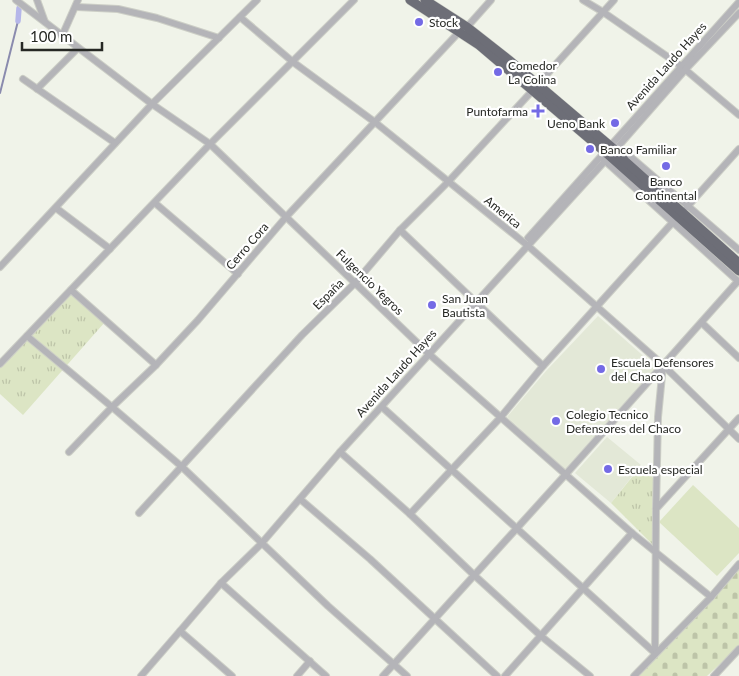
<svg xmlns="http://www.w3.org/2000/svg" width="739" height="676" font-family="Lato,sans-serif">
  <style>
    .built { fill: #e3e8d7 }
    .cemetery { fill: url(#cemetery-stones) }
    .park { fill: url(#park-tufts) }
    .pitch { fill: #dce5c4 }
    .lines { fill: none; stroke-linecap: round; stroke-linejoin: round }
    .stream { stroke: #8a8bae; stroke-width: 2 }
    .canal { stroke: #b5b6e9; stroke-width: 5.5 }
    .minor-casing { stroke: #cccec6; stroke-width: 8 }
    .highway-casing { stroke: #cccec6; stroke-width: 10 }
    .minor { stroke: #b4b4b8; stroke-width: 6 }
    .highway { stroke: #6d6e77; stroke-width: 9 }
    .poi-dot { fill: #746ae5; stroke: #fff; stroke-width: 2 }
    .labels { text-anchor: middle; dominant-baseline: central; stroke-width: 4.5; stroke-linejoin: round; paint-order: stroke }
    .poi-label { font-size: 12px; fill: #262824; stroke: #fff; text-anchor: start }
    .street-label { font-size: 12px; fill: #262824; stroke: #fff }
  </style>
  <defs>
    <pattern id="cemetery-stones" width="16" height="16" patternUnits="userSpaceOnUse" patternTransform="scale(1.25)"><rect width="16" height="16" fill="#dce5c4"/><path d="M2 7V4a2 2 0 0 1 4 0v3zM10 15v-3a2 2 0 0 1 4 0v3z" fill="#bdc4a8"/></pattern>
    <pattern id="park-tufts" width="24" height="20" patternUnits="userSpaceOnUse" patternTransform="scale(1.25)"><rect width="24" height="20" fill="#dce5c4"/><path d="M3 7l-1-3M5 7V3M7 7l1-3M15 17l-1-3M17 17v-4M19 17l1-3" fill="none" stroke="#bdc4a8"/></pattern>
  </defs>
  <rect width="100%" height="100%" fill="#f0f3e9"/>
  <g class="built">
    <polygon points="598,316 656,367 565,469 507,417 546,371"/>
    <polygon points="607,437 641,465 611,503 575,473"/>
  </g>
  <polygon class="cemetery" points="739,568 739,646 707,676 638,676"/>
  <g class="park">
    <polygon points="71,290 105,322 23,415 0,394 0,364"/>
    <polygon points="641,466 653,478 652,544 611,503"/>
  </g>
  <polygon class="pitch" points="693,485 739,528 739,553 717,576 659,522"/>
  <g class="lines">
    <polyline class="stream" points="0,93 18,21"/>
    <polyline class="canal" points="18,21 19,8"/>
    <defs>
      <g id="minor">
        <polyline points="16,0 152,104 210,144 429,354 632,533 711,597"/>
        <polyline points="37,0 45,22"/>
        <polyline points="583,0 603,12 681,66 739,115"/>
        <polyline points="77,7 118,9 157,18 219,38"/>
        <polyline points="240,17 293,62 376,123 527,245 663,365 739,439"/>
        <polyline points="467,27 491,0"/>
        <polyline points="62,36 78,0"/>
        <polyline points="23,79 115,143"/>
        <polyline points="538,84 614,0"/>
        <polyline points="37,89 78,48"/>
        <polyline points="615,150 623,152 632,158 739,250"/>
        <polyline points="604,160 739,282"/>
        <polyline points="155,203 238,274"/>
        <polyline points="687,207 739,149"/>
        <polyline points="56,208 110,249"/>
        <polyline points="400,230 543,366"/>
        <polyline points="528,238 739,2"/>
        <polyline points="0,267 152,104 257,0"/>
        <polyline points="71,290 156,365"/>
        <polyline points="702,323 739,358"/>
        <polyline points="27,336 112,407 69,452"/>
        <polyline points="0,364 210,144 354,0"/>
        <polyline points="382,407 655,653"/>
        <polyline points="340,452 410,514 474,575 541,636 590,676"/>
        <polyline points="300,499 370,559 497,676"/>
        <polyline points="656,509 739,418"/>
        <polyline points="139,513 302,335 355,283 400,230 448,182 533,90"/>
        <polyline points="410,514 500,418 543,366 673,222"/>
        <polyline points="221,583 326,676"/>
        <polyline points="180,631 232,676"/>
        <polyline points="655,653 656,509 658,417 663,365"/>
        <polyline points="141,676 180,631 221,583 261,544 340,452 615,150 685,70 739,13"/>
        <polyline points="297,676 310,661"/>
        <polyline points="383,676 566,474 738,281"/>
        <polyline points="407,676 328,606 181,466 112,407 156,365 198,320 286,217 460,31"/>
        <polyline points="505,676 632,533"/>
        <polyline points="634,676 711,597 739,564"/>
        <polyline points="714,676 739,649"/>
      </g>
      <g id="highway">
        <polyline points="410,0 479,45 605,152 739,271"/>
        <polyline points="425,0 467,27 509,60 615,150 625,161 739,263"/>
      </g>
    </defs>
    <use href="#minor" class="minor-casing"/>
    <use href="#highway" class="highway-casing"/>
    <use href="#minor" class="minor"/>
    <use href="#highway" class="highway"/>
  </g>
  <g class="poi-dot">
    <circle cx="419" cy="22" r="5"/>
    <circle cx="498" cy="72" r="5"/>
    <path d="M535.5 103.5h5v5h5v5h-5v5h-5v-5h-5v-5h5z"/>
    <circle cx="615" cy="123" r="5"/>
    <circle cx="590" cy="149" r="5"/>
    <circle cx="666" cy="166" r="5"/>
    <circle cx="432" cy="305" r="5"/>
    <circle cx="601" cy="369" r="5"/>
    <circle cx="556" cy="421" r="5"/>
    <circle cx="608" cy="469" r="5"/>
  </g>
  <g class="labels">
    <g class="poi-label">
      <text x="429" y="22">Stock</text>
      <text x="508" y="65">Comedor<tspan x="508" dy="14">La Colina</tspan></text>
      <text x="528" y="111" text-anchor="end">Puntofarma</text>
      <text x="605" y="123" text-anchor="end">Ueno Bank</text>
      <text x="600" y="149">Banco Familiar</text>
      <text x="666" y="181" text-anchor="middle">Banco<tspan x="666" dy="14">Continental</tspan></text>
      <text x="442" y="298">San Juan<tspan x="442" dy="14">Bautista</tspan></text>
      <text x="611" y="362">Escuela Defensores<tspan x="611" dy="14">del Chaco</tspan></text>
      <text x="566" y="414">Colegio Tecnico<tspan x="566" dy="14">Defensores del Chaco</tspan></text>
      <text x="618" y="469">Escuela especial</text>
    </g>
    <g class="street-label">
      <text transform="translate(666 66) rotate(-48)">Avenida Laudo Hayes</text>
      <text transform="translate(503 212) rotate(39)">America</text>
      <text transform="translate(247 246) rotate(-49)">Cerro Cora</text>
      <text transform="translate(370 282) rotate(44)">Fulgencio Yegros</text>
      <text transform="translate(328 294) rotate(-45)">España</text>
      <text transform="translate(396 373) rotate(-48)">Avenida Laudo Hayes</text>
    </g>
  </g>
  <path d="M22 42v8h80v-8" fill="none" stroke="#262824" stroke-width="2.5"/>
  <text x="30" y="42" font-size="15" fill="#262824" stroke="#ffffff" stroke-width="4" paint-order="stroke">100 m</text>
</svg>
